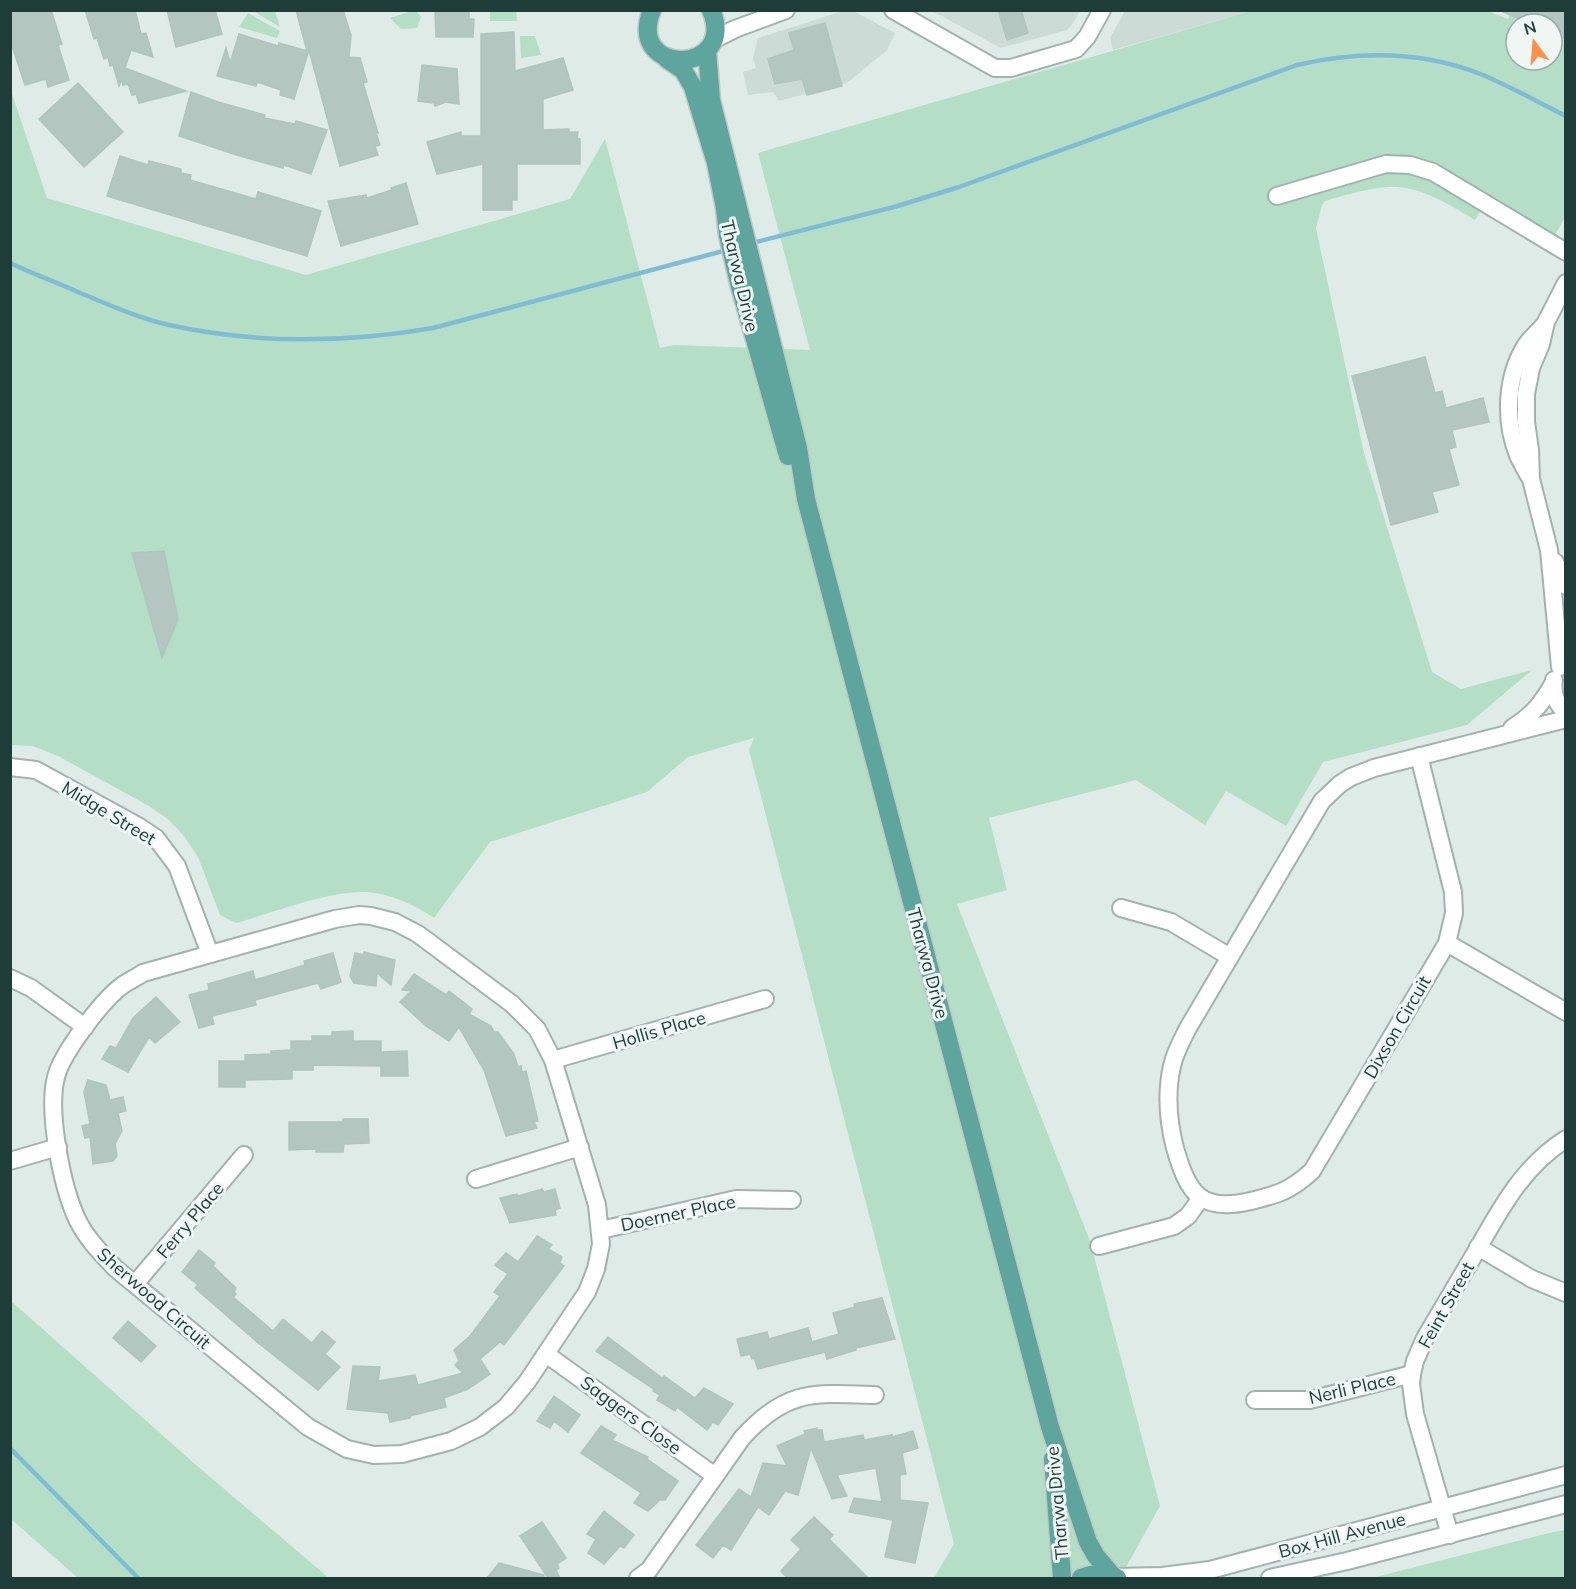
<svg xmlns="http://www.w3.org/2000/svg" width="1576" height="1589" font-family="Mulish,sans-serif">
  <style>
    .built { fill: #ccdbd6 }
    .green { fill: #b4dfc6; fill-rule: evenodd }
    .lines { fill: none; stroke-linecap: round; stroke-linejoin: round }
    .stream { stroke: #80bcd6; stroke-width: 4.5 }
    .building { fill: #b3c6c0; stroke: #b0c5bf; stroke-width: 1.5 }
    .minor-casing { stroke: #a1b3af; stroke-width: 20 }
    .major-casing { stroke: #c0c8c7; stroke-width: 21 }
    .minor { stroke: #fff; stroke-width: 16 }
    .major { stroke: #5ea59d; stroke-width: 18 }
    .labels { text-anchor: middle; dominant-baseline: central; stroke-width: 6; stroke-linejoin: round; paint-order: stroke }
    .street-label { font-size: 18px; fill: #1e3c38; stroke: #eef7f4 }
  </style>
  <rect width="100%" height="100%" fill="#deebe7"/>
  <g class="built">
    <polygon points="843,11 853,11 895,33 887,50 847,83 779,101 773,92 748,95 743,72 756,68 753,58 758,38"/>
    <polygon points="932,11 1080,11 1071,26 1067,30 1001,48"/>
    <polygon points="1125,11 1125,10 1251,11 1113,50 1110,38"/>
  </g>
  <g class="green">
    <polygon points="415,10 421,17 417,28 401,29 390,18"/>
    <path d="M1485 10 1508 19 1512 11H1565V217L1555 235 1490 196 1475 220C1409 180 1398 180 1325 201L1322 205 1316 228 1364 453 1432 672 1461 689 1532 670 1467 725 1323 762 1286 826 1226 791 1205 825 1136 780 989 818 1007 890 957 904 1090 1241 1160 1506 1120 1578H934L954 1544 749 750 754 738 688 757 647 792 490 842 434 918C414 904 391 894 366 892 331 890 271 913 236 923L220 915 198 857 184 836 168 819 149 806 58 756 33 746 11 745 10 88 47 198 306 275 570 199 605 139 660 348 674 345 810 350 758 153 1251 11ZM1516 24H1552V60H1516Z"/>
    <polygon points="253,11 275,11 280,27"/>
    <polygon points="490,11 516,11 517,21 490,21"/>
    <polygon points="248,13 280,31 277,38 239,27"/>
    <polygon points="520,36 535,36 541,55 521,58"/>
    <polygon points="11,1301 196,1465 329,1578 78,1578 11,1519"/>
    <polygon points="1565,1530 1565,1578 1372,1578 1549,1533"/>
  </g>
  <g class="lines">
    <g class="stream">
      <path d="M752 243 894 207 959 187 1297 65C1358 51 1423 51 1483 75 1511 87 1538 102 1566 116"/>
      <path d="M10 263C33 274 56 282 78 292 107 304 138 318 169 325 256 344 346 343 433 328L727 250"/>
      <polyline points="10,1448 138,1578"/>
    </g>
  </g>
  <g class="building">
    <polygon points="10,10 51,10 62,44 58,45 69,80 48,87 46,79 25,85 10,40"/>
    <polygon points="85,10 135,10 141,34 146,33 153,57 131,50 125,68 186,91 139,103 136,94 132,95 128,84 123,85 122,79 119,86 113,65 110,66 108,57 104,59 97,38 94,39"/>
    <polygon points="167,10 215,10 222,34 176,47"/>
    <polygon points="296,10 343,10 351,35 349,57 360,58 367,82 363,83 378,133 376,133 380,145 375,146 378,155 340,166 309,50 294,99 280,95 281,90 257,82 256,86 217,76 226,48 230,63 239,34 278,46 279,43 307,51"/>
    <polygon points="435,10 469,10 469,19 474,19 473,37 436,37"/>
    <polygon points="998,10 1021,10 1028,33 1007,40"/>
    <polygon points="1499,10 1566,10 1566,39 1552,33 1552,24 1531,24"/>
    <polygon points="825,23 842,86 807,95 802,79 775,84 768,59 794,50 789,33"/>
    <polygon points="514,32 515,71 563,58 573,90 543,99 543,130 569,129 569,132 578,132 577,138 580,139 580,164 517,164 517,200 512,200 512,210 483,210 483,164 437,174 427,142 461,132 461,136 481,136 481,34"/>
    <polygon points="422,65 457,69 459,104 446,102 435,106 434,103 418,101"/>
    <polygon points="78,83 123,132 84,167 39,119"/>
    <polygon points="191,92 218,102 265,115 264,118 295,124 296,121 327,130 311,174 284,165 283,168 240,156 179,136"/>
    <polygon points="120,156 148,165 149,161 181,169 181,173 191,175 190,180 256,199 258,192 321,211 307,256 107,196"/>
    <polygon points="406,183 418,224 341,246 328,201 366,195 367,198 392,190 391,188"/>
    <polygon points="1425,357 1435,393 1442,391 1446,408 1483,398 1489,422 1452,430 1456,447 1449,449 1459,485 1432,492 1438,512 1391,525 1352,376"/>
    <polygon points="164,551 178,619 162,658 132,553"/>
    <polygon points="364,952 395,960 391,985 377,973 376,986 354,983 350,976 355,953 363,955"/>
    <polygon points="333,953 341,982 321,989 318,983 255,1000 256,1005 212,1016 214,1024 199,1028 189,995 209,990 208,984 253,971 255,980 305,965 304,961"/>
    <polygon points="414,974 446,995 449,991 472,1009 469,1014 491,1026 494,1032 498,1032 514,1054 518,1067 521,1066 522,1072 526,1071 538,1121 534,1122 537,1128 506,1136 484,1070 459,1027 449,1041 426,1026 400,1002 411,991 402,990"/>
    <polygon points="156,997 180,1022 155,1043 149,1037 128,1072 102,1059 110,1046 116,1048 133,1018"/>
    <polygon points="353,1031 353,1041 381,1041 381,1052 407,1051 408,1076 381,1076 381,1066 313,1065 313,1070 292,1070 292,1079 245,1080 245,1087 219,1087 219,1061 245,1061 245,1055 271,1054 271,1051 291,1050 291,1041 312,1041 312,1036 332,1036 332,1032"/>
    <polygon points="88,1080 106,1085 110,1100 123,1097 126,1111 118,1113 122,1131 115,1144 117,1156 113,1161 93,1164 90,1137 85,1138 82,1126 90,1124 84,1092"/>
    <polygon points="343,1119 368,1119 369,1143 344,1144 343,1152 316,1152 316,1149 289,1150 289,1122 343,1122"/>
    <polygon points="542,1189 544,1192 555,1189 560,1208 555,1210 556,1215 510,1223 500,1198 517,1194 518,1196"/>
    <polygon points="537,1236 552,1245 548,1249 562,1257 560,1263 564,1266 504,1345 500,1342 480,1359 490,1374 468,1389 444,1398 446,1407 410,1416 410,1418 390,1422 388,1413 347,1409 353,1366 380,1367 378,1381 415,1375 418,1385 463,1373 455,1365 459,1361 454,1350 470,1336 500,1296 494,1292 508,1274 495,1265 506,1253 518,1262"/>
    <polygon points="199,1250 215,1263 213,1266 236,1288 234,1292 236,1294 233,1297 273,1331 283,1319 312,1343 322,1331 335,1342 325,1354 340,1367 318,1390 257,1342 195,1288 198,1285 182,1272"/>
    <polygon points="882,1298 895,1339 856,1348 856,1350 827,1359 825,1352 758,1369 754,1358 752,1359 750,1354 741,1356 737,1339 767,1332 769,1339 808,1328 812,1342 839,1334 833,1313 855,1307 854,1304"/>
    <polygon points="128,1321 156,1346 141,1362 113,1338"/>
    <polygon points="608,1337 662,1378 664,1376 695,1398 704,1388 733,1404 718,1425 713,1422 707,1430 677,1407 675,1411 657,1400 660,1395 653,1391 654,1389 596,1351"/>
    <polygon points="554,1396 580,1415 568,1432 554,1421 550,1428 537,1421"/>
    <polygon points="601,1426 616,1435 612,1440 648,1457 647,1459 678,1481 665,1500 660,1500 648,1511 634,1503 641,1493 581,1453"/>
    <polygon points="817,1428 816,1430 822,1430 824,1442 863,1435 864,1440 892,1435 892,1437 913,1431 918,1448 902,1453 906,1474 900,1475 900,1500 928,1503 915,1563 885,1557 893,1520 849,1512 854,1498 882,1502 876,1468 837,1475 847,1496 832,1499 811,1448 798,1495 785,1491 769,1515 758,1507 731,1550 723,1545 713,1558 696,1545 739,1489 751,1497 763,1463 787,1466 777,1446 805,1434 804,1431"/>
    <polygon points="604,1511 634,1535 624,1548 620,1546 604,1564 588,1553 596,1539 587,1534"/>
    <polygon points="814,1517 833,1535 829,1539 868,1578 787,1578 781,1571 801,1549 791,1540"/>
    <polygon points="542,1522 566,1558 557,1564 559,1568 556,1570 560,1578 548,1578 520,1536"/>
    <polygon points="499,1563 544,1575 544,1578 487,1578"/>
  </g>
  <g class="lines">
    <defs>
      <g id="minor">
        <polyline points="893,10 995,68 1011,68 1076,49 1087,37 1102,10"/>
        <polyline points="713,40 735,29 786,10"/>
        <polyline points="1277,196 1386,164 1410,165 1433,172 1566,252"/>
        <path d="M1529 476C1525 469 1521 462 1518 455 1504 421 1506 376 1526 345 1531 338 1539 331 1545 324"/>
        <polyline points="1555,562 1566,586"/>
        <polyline points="1560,667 1549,550 1531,479 1530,450 1526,422 1526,394 1531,368 1541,344 1546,322 1566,283"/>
        <path d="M1554 680C1552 694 1556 703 1566 713"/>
        <path d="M1512 728C1532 716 1542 703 1553 684"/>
        <path d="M1419 756 1453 892 1454 913 1447 943 1312 1171C1290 1191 1279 1194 1251 1201 1200 1213 1188 1193 1175 1148 1168 1121 1166 1093 1172 1066 1175 1052 1182 1040 1188 1028L1322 801 1340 784 1351 777 1374 768 1566 719"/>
        <polyline points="10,767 36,770 138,826 156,838 177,866 210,954"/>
        <polyline points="1121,908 1171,922 1230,957"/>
        <path d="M359 915 371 916 395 922 418 934 512 1004 537 1029 553 1060 597 1205 601 1244 596 1269 587 1292 527 1382 506 1407 480 1427 451 1441 402 1454 374 1455 347 1449 308 1427 115 1268C101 1253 87 1239 78 1221 62 1188 47 1112 56 1077 62 1053 103 999 123 985 129 981 137 977 143 973L335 919Z"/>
        <polyline points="1447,943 1566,1012"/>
        <polyline points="10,978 31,988 85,1027"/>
        <polyline points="553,1060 765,999"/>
        <polyline points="10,1161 58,1147"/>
        <polyline points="476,1179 580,1147"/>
        <polyline points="601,1230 736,1199 792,1200"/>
        <polyline points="1099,1246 1174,1226 1188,1216 1201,1198"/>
        <polyline points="1478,1247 1532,1279 1566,1293"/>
        <polyline points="135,1284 244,1155"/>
        <polyline points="546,1354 715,1476"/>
        <polyline points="1255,1400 1310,1400 1412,1374"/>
        <path d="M1450 1535 1415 1414 1411 1384 1412 1374 1415 1361 1425 1338C1442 1309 1459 1280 1477 1250 1501 1208 1523 1166 1566 1139"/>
        <polyline points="1115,1577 1162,1576 1210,1570 1566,1475"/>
        <path d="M638 1578 649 1570 742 1438C786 1389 813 1393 875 1395"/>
        <polyline points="1270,1578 1347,1561 1566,1504"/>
      </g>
      <g id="major">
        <path d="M652 10C625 78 739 75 711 10"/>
        <polyline points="707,50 711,100 798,448 806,499 1050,1427 1088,1542 1096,1556 1113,1576"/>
        <polyline points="667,59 683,70 693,87 716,163 725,208 728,235 739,283 788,456"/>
        <polyline points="1053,1459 1062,1578"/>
        <path d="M1081 1578C1094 1573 1104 1573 1117 1578"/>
      </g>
    </defs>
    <use href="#minor" class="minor-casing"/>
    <use href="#major" class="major-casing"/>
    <use href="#minor" class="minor"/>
    <use href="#major" class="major"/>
  </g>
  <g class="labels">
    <g class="street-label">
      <text transform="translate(740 276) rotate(77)">Tharwa Drive</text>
      <text transform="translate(109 813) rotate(31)">Midge Street</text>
      <text transform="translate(928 963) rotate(75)">Tharwa Drive</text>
      <text transform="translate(1397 1027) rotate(-60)">Dixson Circuit</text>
      <text transform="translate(659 1030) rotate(-16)">Hollis Place</text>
      <text transform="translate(678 1213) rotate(-12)">Doerner Place</text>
      <text transform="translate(190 1220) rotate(-50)">Ferry Place</text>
      <text transform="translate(154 1298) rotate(41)">Sherwood Circuit</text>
      <text transform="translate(1446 1305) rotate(-61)">Feint Street</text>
      <text transform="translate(1352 1388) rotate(-13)">Nerli Place</text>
      <text transform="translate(631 1415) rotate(36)">Saggers Close</text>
      <text transform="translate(1057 1503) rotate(-95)">Tharwa Drive</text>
      <text transform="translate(1342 1535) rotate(-15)">Box Hill Avenue</text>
    </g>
  </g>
  <rect width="1576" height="1589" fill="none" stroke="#1e3c38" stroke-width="24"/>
  <g transform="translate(1534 42) rotate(344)"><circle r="28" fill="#eef7f4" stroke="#9baca9" stroke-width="1.5"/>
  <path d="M0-4.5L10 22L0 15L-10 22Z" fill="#fe9048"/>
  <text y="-9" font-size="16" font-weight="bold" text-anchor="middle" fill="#1e3c38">N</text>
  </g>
</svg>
